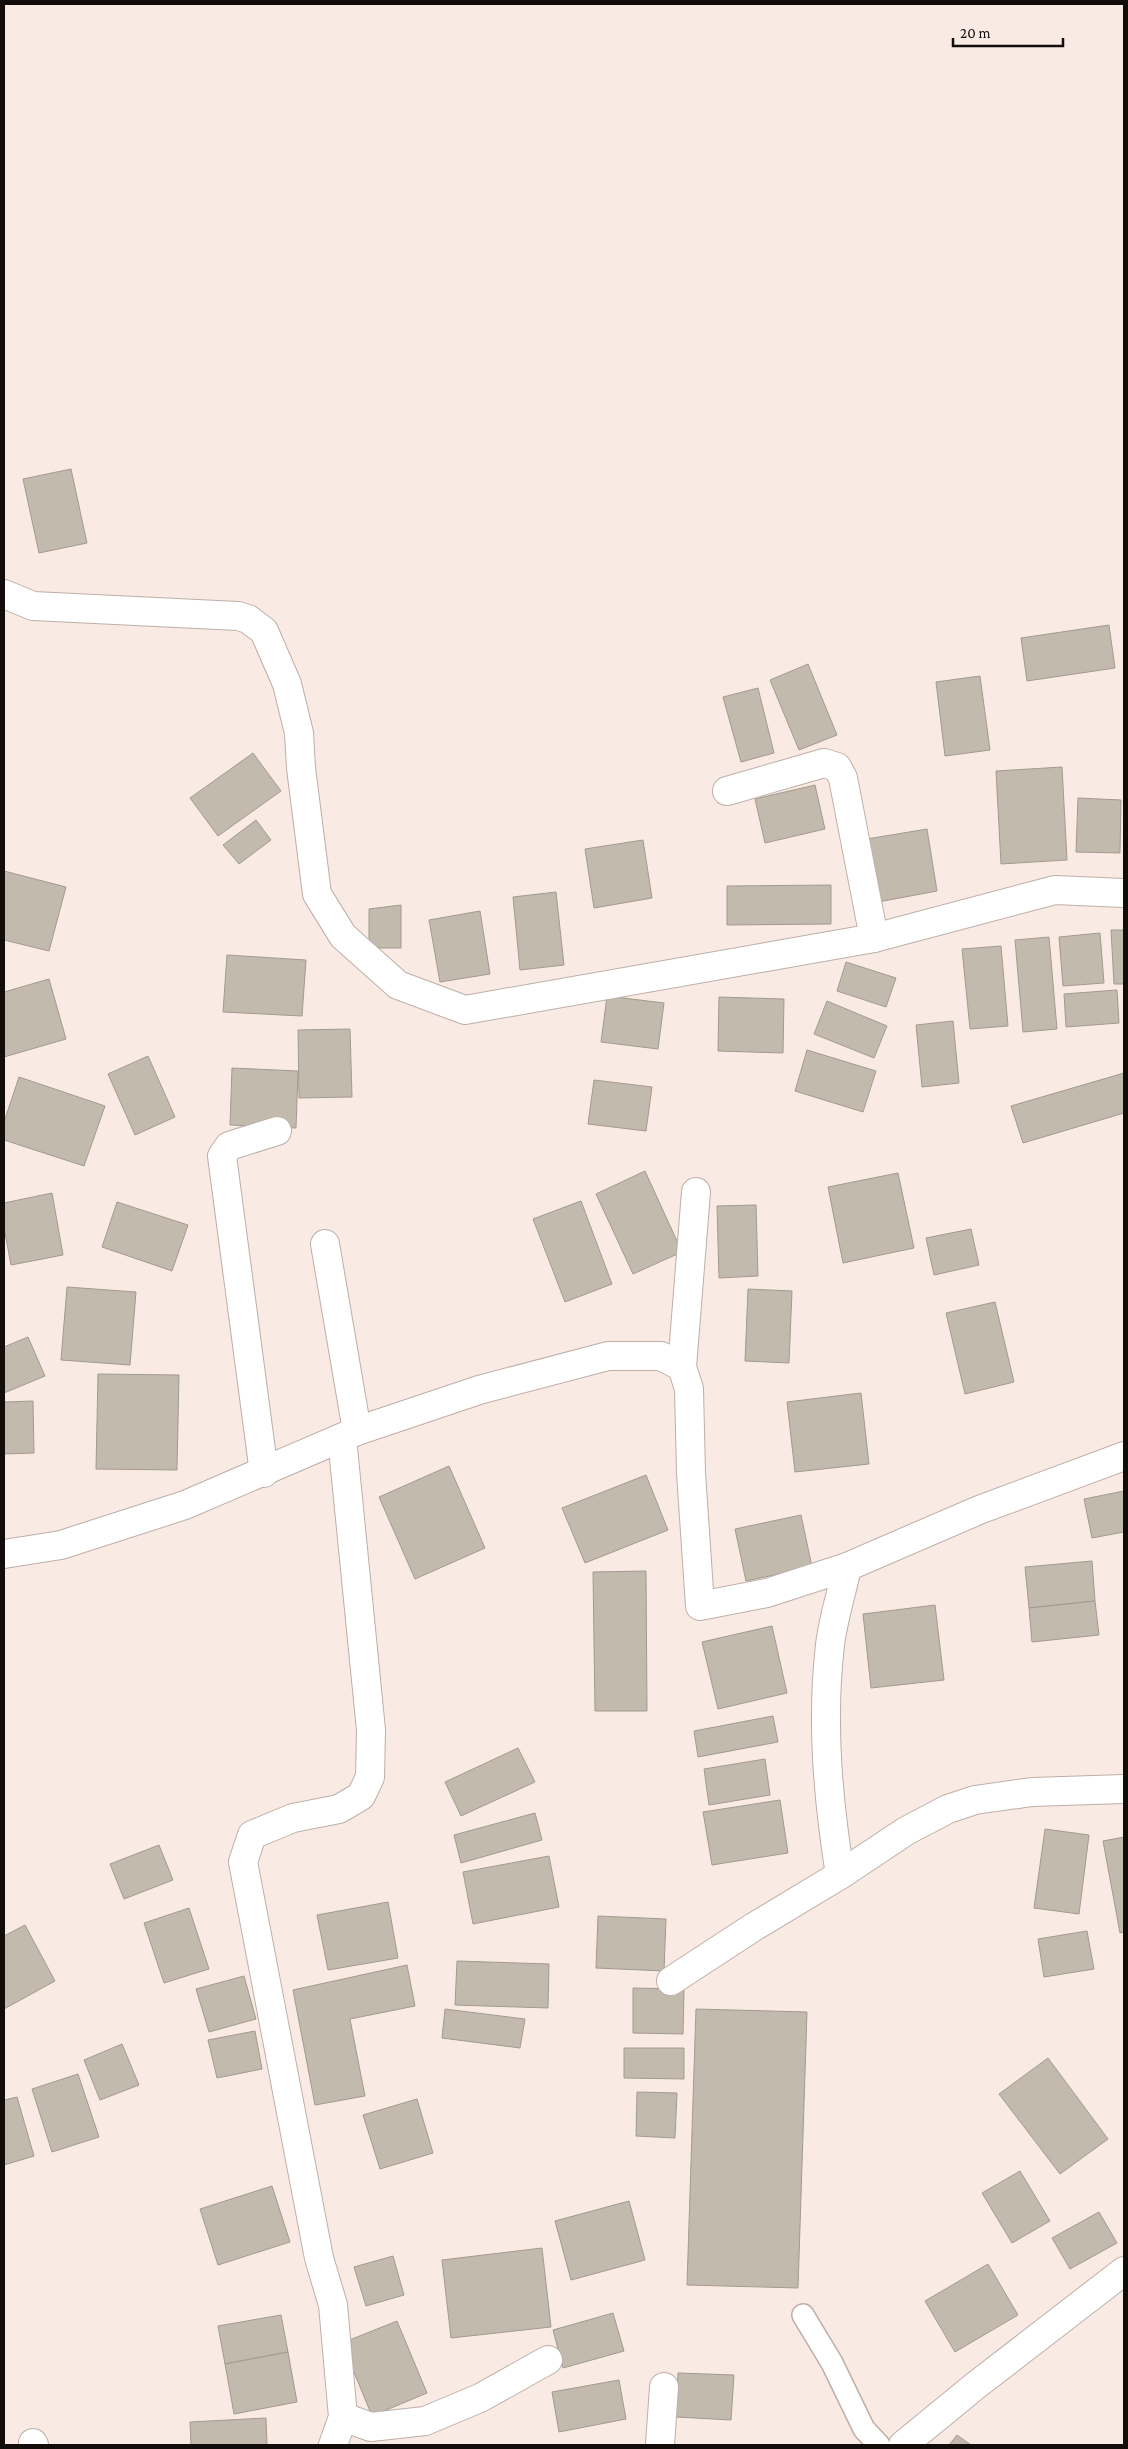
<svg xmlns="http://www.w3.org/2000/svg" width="1128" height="2449" font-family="'Crimson Pro',serif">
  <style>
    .building { fill: #c3baae; stroke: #a39a8f }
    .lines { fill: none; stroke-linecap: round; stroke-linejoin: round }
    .lane-casing { stroke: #bdafa8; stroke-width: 24 }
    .street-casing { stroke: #bdafa8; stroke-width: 30 }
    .primary-casing { stroke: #bdafa8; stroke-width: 30 }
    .lane { stroke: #fff; stroke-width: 21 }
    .street { stroke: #fff; stroke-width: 28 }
    .primary { stroke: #fff; stroke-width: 28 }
  </style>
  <rect width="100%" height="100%" fill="#f9ebe3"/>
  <g class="building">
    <polygon points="71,469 87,543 39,553 23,479"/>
    <polygon points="1109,625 1115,668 1027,681 1021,638"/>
    <polygon points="808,664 837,735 799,750 770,680"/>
    <polygon points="980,676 990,750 945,756 936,682"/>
    <polygon points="758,688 774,753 741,762 723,697"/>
    <polygon points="253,753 281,791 218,836 190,798"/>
    <polygon points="1062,767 1067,860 1001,864 996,771"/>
    <polygon points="815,785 825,829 765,843 755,799"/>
    <polygon points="1078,798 1121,800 1120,853 1076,852"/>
    <polygon points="256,820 271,840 239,864 223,845"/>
    <polygon points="927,829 937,891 878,902 867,839"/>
    <polygon points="643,840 652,898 594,908 585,849"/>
    <polygon points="4,871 66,887 49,951 4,940"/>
    <polygon points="831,885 831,924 727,925 727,886"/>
    <polygon points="556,892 564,965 520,970 513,897"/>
    <polygon points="401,905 401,948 369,948 369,909"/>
    <polygon points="480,911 490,974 440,982 429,920"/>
    <polygon points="1111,930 1124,930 1124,984 1114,984"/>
    <polygon points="1100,933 1104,983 1063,986 1059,937"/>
    <polygon points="1049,937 1057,1029 1023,1032 1015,940"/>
    <polygon points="1001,946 1008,1026 970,1029 962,949"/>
    <polygon points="227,955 306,960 302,1016 223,1012"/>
    <polygon points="846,962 896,978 886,1007 837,991"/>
    <polygon points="49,979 66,1039 4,1057 4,992"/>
    <polygon points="1117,990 1119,1023 1066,1027 1064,994"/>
    <polygon points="607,996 664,1003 658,1049 601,1042"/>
    <polygon points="719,997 784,999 783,1053 718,1051"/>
    <polygon points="827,1001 887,1026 874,1058 814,1034"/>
    <polygon points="953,1021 959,1083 922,1087 916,1025"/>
    <polygon points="350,1029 352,1097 299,1098 298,1030"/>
    <polygon points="807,1050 876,1071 863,1112 795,1091"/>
    <polygon points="148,1056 175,1117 135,1135 108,1074"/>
    <polygon points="232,1068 298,1071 296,1128 230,1125"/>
    <polygon points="1124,1073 1124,1113 1023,1143 1011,1106"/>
    <polygon points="19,1077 105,1106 84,1166 4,1140 4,1122"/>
    <polygon points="594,1080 652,1087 646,1131 588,1124"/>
    <polygon points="645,1171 682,1252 633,1274 596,1194"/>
    <polygon points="898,1173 914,1248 843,1263 828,1187"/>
    <polygon points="52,1193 63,1255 11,1265 4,1227 4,1203"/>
    <polygon points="581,1201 612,1284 565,1302 533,1219"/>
    <polygon points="117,1202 188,1225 172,1271 102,1247"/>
    <polygon points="756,1205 758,1276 719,1278 717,1206"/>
    <polygon points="971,1229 979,1265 934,1275 926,1238"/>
    <polygon points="67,1287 136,1292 130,1365 61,1360"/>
    <polygon points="748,1289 792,1291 789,1363 745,1361"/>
    <polygon points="995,1302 1014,1382 965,1394 946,1313"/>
    <polygon points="28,1337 45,1376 4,1393 4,1347"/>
    <polygon points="98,1374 179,1375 177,1470 96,1469"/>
    <polygon points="861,1393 869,1464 795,1472 787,1402"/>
    <polygon points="33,1401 34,1453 4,1454 4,1402"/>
    <polygon points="449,1466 485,1548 415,1579 379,1497"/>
    <polygon points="646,1475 668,1530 585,1563 562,1508"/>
    <polygon points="1124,1491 1124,1532 1092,1538 1084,1499"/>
    <polygon points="801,1515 812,1567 746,1581 735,1529"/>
    <polygon points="1092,1561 1095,1601 1029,1608 1025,1567"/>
    <polygon points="646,1571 647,1711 595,1711 593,1572"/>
    <polygon points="1095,1601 1099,1635 1032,1642 1029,1608"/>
    <polygon points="935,1605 944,1680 871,1688 863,1614"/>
    <polygon points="772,1626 787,1693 718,1709 702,1642"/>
    <polygon points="773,1716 778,1742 698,1757 694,1731"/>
    <polygon points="518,1748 535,1782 461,1816 445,1782"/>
    <polygon points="765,1759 770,1795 709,1805 704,1769"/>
    <polygon points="780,1800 788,1853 712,1865 703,1812"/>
    <polygon points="535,1813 542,1840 461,1863 454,1835"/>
    <polygon points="1045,1829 1089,1835 1079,1914 1034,1908"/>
    <polygon points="1124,1837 1124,1932 1120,1933 1103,1841"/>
    <polygon points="159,1845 173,1880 124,1899 110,1864"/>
    <polygon points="549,1856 559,1907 473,1924 463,1872"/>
    <polygon points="388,1902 398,1958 328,1970 317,1915"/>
    <polygon points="189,1908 209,1969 164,1983 144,1923"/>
    <polygon points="598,1916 666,1919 664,1971 596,1968"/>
    <polygon points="25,1925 55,1981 4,2009 4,1936"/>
    <polygon points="1087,1931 1094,1969 1044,1977 1038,1939"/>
    <polygon points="457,1961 549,1964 548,2008 455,2005"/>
    <polygon points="407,1965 415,2006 350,2019 365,2096 315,2105 293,1990"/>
    <polygon points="244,1976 256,2019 209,2032 196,1989"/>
    <polygon points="633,1988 684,1989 683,2034 633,2033"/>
    <polygon points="445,2009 525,2019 520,2048 442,2038"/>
    <polygon points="696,2009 807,2012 798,2288 687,2285"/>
    <polygon points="255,2031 262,2069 217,2078 208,2040"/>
    <polygon points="122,2044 139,2085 100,2100 84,2060"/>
    <polygon points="624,2048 684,2048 684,2079 624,2078"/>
    <polygon points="1048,2058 1108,2139 1060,2174 999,2094"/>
    <polygon points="78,2074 99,2137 52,2152 32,2089"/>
    <polygon points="637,2092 677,2093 675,2138 636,2136"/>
    <polygon points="17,2097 34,2156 4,2165 4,2100"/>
    <polygon points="417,2099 433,2153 380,2169 363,2115"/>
    <polygon points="1020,2171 1050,2221 1012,2243 982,2193"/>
    <polygon points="272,2186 290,2242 218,2265 200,2209"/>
    <polygon points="629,2201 645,2260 571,2280 555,2221"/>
    <polygon points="1099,2212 1117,2243 1070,2269 1052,2238"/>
    <polygon points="542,2248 551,2327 451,2338 442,2260"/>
    <polygon points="393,2256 404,2295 366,2306 354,2267"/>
    <polygon points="988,2264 1018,2315 955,2352 925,2301"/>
    <polygon points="613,2313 624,2351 563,2368 553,2330"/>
    <polygon points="281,2315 288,2352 225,2364 218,2326"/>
    <polygon points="397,2321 427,2393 372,2416 342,2343"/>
    <polygon points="288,2352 297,2402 234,2414 225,2364"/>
    <polygon points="678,2373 734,2375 731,2420 676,2417"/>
    <polygon points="619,2380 626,2419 559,2432 552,2392"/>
    <polygon points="266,2418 267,2445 191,2445 190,2422"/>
    <polygon points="957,2435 971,2445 949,2445"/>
  </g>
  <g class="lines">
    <defs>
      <polyline id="lane" points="803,2315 832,2363 864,2429 879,2445"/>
      <g id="street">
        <polyline points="4,594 33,606 238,616 248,619 264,631 287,684 299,733 301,768 317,894 343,936 398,985 465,1010 874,938 1055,890 1124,893"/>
        <polyline points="727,791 824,763 837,767 843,778 874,938"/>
        <polyline points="325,1244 357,1431"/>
        <polyline points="682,1367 696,1192"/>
        <polyline points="264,1473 222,1156 229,1146 277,1131"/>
        <polyline points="4,1554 61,1545 185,1505 357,1431 479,1390 608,1356 661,1356 682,1367 689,1389 691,1473 700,1606 767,1593 847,1567 979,1510 1124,1456"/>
        <path d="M840 1875C828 1799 821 1722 830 1645 833 1619 842 1592 847 1567"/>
        <polyline points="671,1981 752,1928 840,1875 906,1831 948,1809 975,1800 1032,1792 1124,1789"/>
        <polyline points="343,2417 371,2427 425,2421 480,2398 548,2360"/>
        <polyline points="33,2443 34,2445"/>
        <polyline points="333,2445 343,2417 333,2305 319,2258 243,1862 252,1835 293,1818 339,1809 361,1796 370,1777 371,1730 342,1438"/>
        <polyline points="660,2445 664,2387"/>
      </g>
      <polyline id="primary" points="903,2445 975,2386 1124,2271"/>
    </defs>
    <use href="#lane" class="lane-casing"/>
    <use href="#street" class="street-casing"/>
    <use href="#primary" class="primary-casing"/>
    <use href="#lane" class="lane"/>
    <use href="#street" class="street"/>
    <use href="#primary" class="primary"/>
  </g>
  <rect width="1128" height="2449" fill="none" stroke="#120d0b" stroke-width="10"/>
  <path d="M953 38v8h110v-8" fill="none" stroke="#120d0b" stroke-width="2.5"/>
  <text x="960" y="38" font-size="15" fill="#120d0b" stroke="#f9ebe3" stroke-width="4" paint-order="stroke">20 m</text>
</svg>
